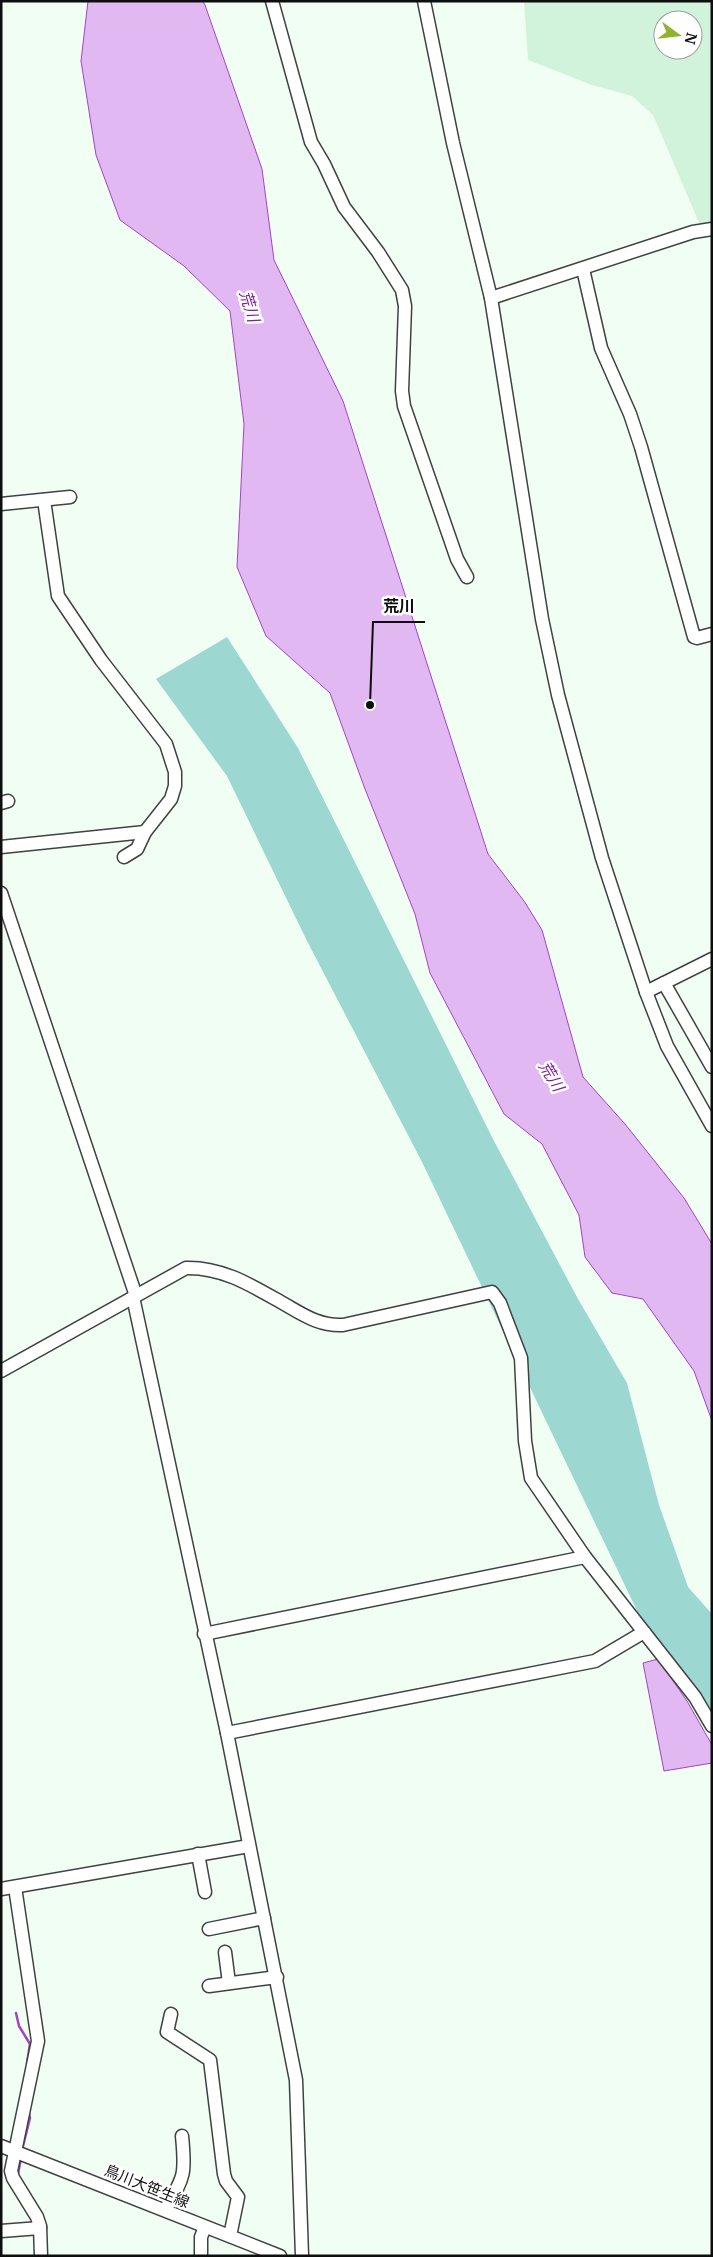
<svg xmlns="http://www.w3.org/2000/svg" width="713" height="2257" font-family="Merriweather,'Noto Sans JP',serif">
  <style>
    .farmland { fill: #d2f3db; fill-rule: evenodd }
    .forest { fill: #9cd7d1 }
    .water { fill: #e2b8f2; stroke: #a543c5 }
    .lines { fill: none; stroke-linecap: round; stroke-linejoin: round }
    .stream { stroke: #a543c5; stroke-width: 2.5 }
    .minor-casing { stroke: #414141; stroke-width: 15 }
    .minor { stroke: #fff; stroke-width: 12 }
    .labels { text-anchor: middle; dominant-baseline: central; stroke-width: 5; stroke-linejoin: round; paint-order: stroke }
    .street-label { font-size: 15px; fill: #0e0e0e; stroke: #fff }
    .water-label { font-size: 16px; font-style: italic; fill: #7f1f99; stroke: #fff }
    .leader { fill: none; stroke: #0e0e0e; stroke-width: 2 }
    .callout-dot { fill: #0e0e0e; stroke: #fff; stroke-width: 2 }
    .callout-label { font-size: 16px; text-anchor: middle; font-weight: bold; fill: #0e0e0e; stroke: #fff; stroke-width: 5; stroke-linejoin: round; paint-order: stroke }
  </style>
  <rect width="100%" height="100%" fill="#f0fef3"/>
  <path class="farmland" d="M524 1H712V223L700 225 653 115 632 96 592 85 528 60ZM663 20H693V50H663Z"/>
  <polygon class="forest" points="227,637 298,748 494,1141 578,1299 627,1383 659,1505 688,1587 712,1614 712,1713 654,1643 640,1617 422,1162 307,941 227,776 156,679"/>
  <g class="water">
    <polygon points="88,1 203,1 205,5 262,169 274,260 343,401 488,854 524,901 542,930 583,1077 625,1124 684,1198 712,1244 712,1421 694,1371 643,1299 612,1293 585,1257 579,1215 542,1144 504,1114 430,973 415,914 365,789 330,693 266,636 237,567 244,424 230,311 184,266 120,220 96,155 81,61"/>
    <polygon points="658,1659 687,1701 712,1745 712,1763 664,1771 643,1663"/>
  </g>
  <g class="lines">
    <g class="stream">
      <polyline points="16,2013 19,2026 30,2044 27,2063"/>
      <polyline points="22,2150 30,2118 28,2109"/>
      <polyline points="18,2174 21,2158"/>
    </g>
    <defs>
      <g id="minor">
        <polyline points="272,1 311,142 324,164 344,207 378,252 402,290 405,306 402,391 404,406 457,559 467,577"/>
        <polyline points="424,1 453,143 491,298 542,619 558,695 602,858 646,992 667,1046 712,1126"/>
        <polyline points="583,269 601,348 630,414 641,447 694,637 697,638 712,634"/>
        <polyline points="491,298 693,232 712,229"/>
        <polyline points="44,500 58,596 101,660 166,744 175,772 175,786 171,799 145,832 137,849 124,857"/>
        <polyline points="1,504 70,497"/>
        <polyline points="1,803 8,801"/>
        <polyline points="1,847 145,832"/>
        <polyline points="1,893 136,1296"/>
        <polyline points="664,983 712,1067"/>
        <polyline points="646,992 712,959"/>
        <polyline points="133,1297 227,1733 296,2080 302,2256"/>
        <path d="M1 1371 186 1268C224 1267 254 1287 286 1305 305 1316 320 1326 343 1325L492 1292 500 1303 521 1358 525 1441 531 1478 585 1557 695 1697 712 1726"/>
        <polyline points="204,1634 585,1557"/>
        <polyline points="227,1733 595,1661 644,1632"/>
        <polyline points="198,1854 205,1892"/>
        <polyline points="15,1887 38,2041 11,2171 13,2178 37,2217 40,2226 41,2256"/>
        <polyline points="1,1889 249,1846"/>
        <polyline points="209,1929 264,1918"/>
        <polyline points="225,1952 229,1983"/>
        <polyline points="209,1986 277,1977"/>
        <polyline points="171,2014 167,2032 210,2060 224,2174 226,2181 238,2197 230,2236"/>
        <polyline points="1,2146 280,2256"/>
        <path d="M165 2210C184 2177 186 2176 182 2136"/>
        <polyline points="1,2231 40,2228"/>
        <polyline points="201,2256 201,2237 205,2227"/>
      </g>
    </defs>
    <use href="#minor" class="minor-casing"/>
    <use href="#minor" class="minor"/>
  </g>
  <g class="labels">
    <g class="street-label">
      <text transform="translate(147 2186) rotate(22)">鳥川大笹生線</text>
    </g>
    <g class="water-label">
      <text transform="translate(250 306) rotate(73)">荒川</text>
      <text transform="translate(552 1076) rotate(59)">荒川</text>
    </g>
  </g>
  <path class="leader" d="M370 705L373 622H425"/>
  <circle class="callout-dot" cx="370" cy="705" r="5"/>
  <g class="callout-label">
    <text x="399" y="612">荒川</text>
  </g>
  <rect width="713" height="2257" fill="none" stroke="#0e0e0e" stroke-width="5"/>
  <g transform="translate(678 35) rotate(105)"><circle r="24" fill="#ffffff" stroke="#9f9f9f"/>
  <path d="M0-4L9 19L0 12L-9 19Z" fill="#8db62e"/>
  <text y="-8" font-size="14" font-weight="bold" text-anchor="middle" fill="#0e0e0e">N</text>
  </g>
</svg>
